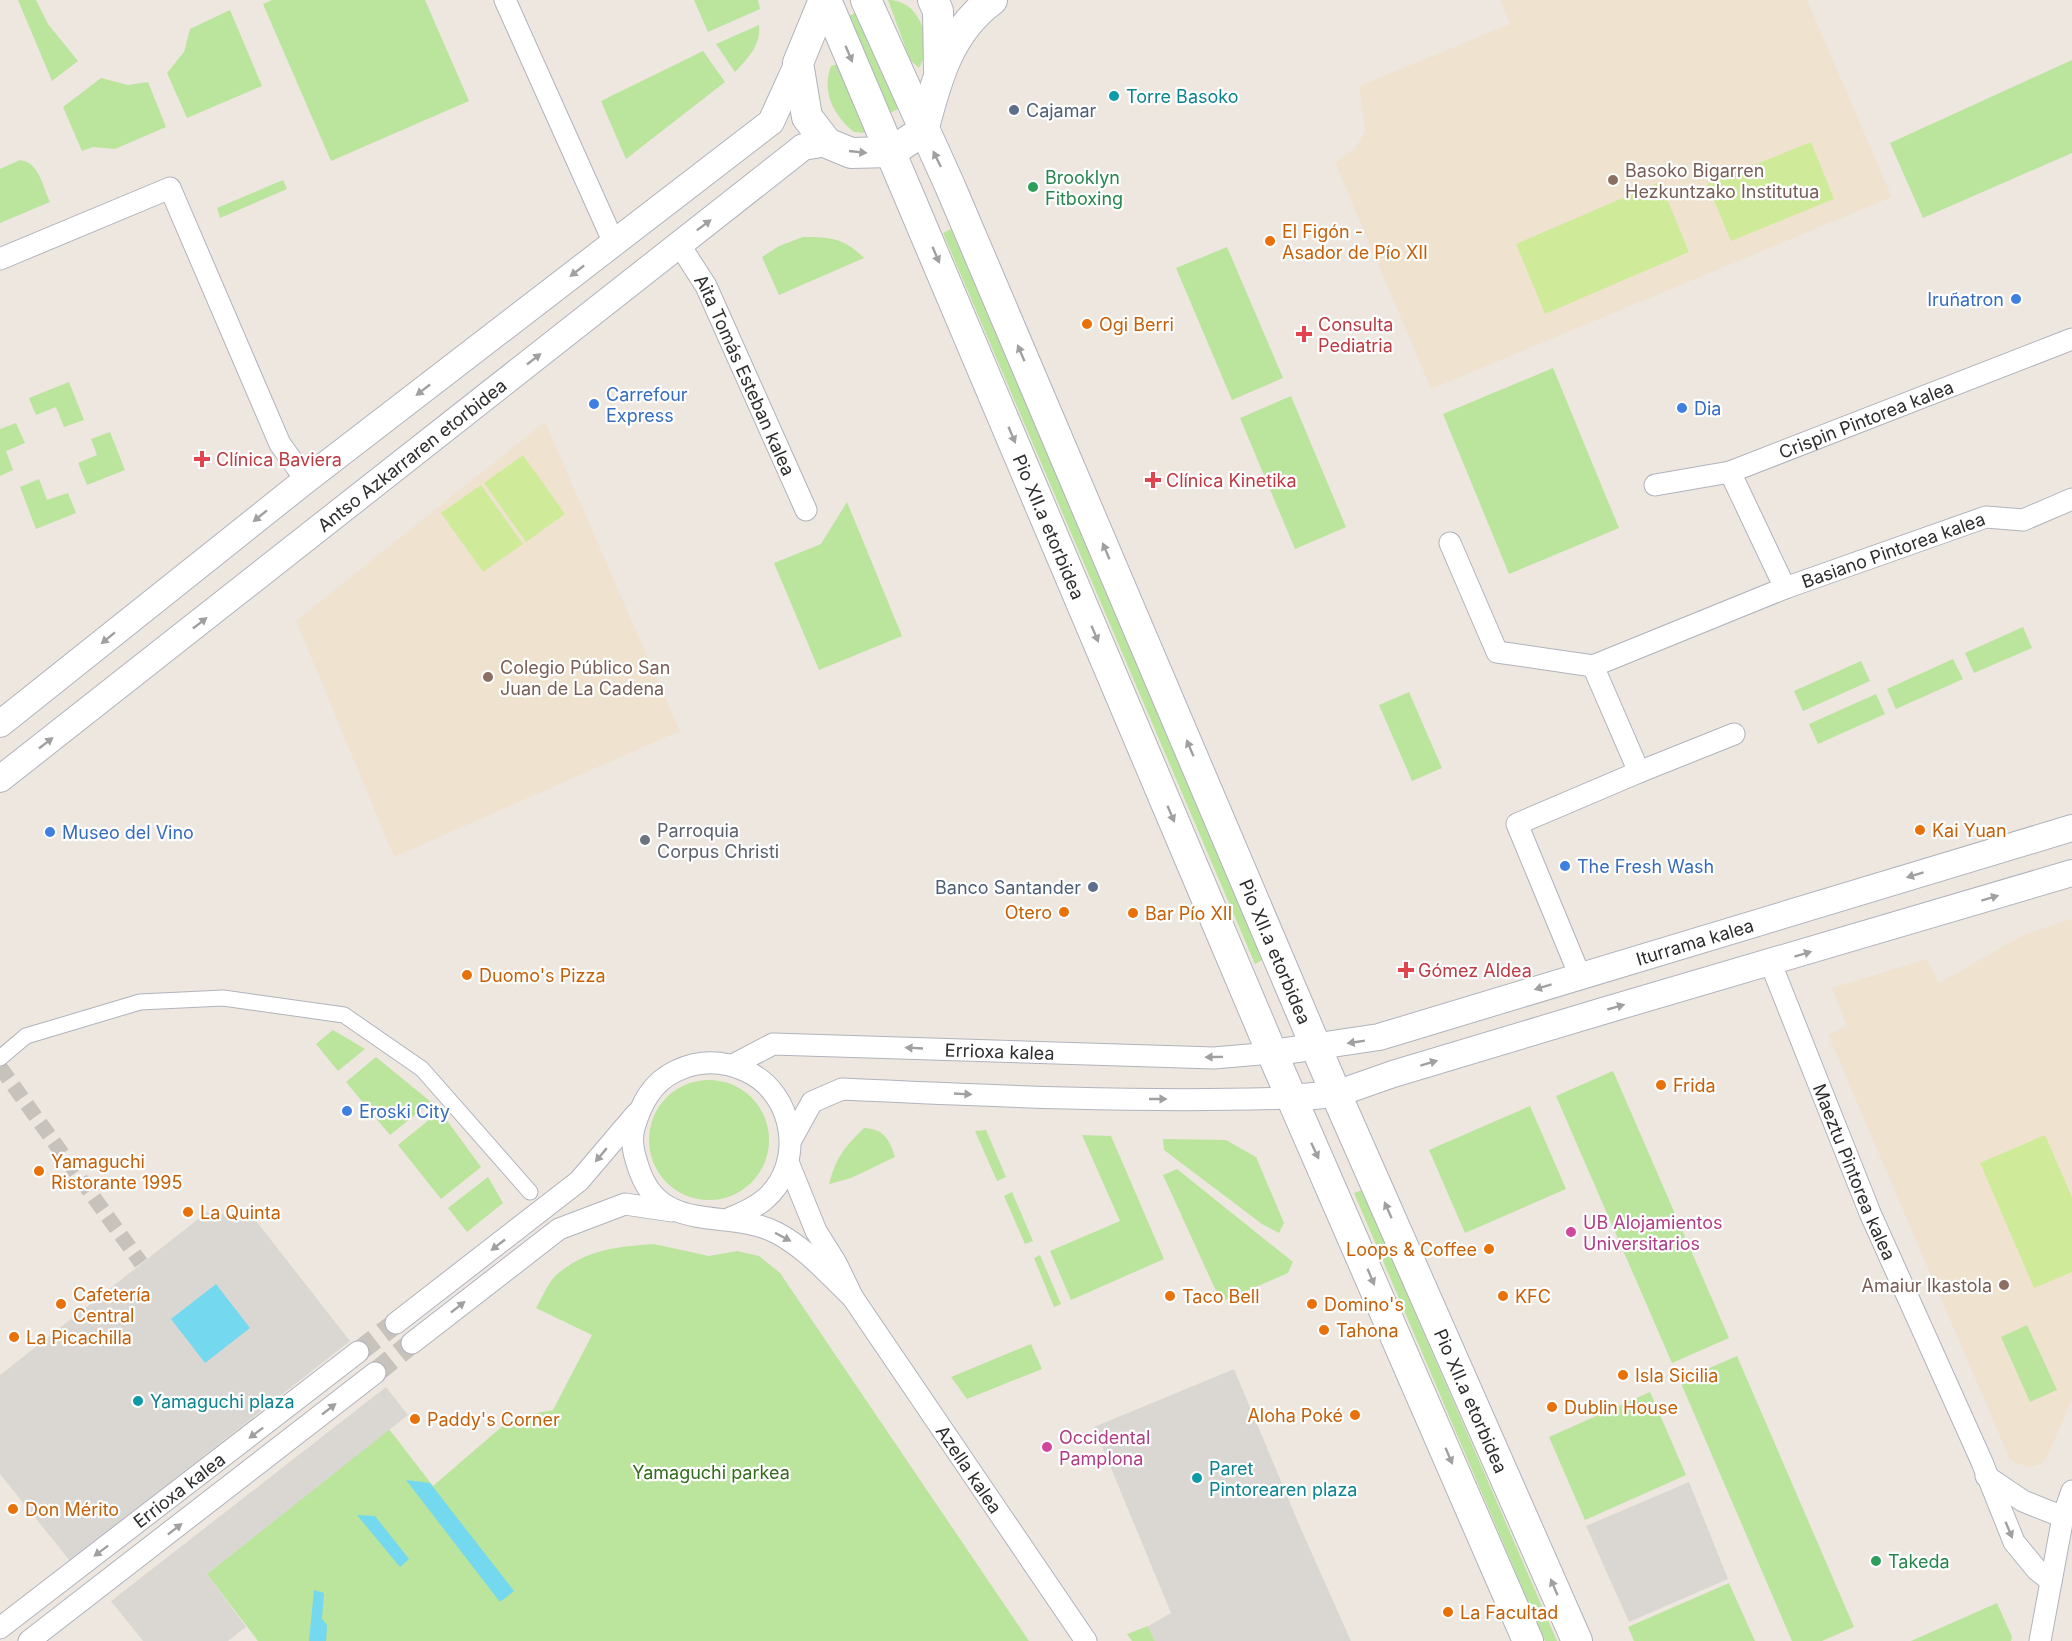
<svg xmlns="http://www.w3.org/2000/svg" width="2072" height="1641" font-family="Inter,sans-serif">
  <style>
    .education { fill: #efe3d0 }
    .green { fill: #bbe49d }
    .pitch { fill: #cfeb99 }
    .plaza { fill: #dad7d3 }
    .water { fill: #74d8ef }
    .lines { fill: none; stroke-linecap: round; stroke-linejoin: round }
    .pedestrian-tunnel { stroke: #c7c2bc; stroke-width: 15; stroke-dasharray: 15 8; stroke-linecap: butt }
    .minor-tunnel { stroke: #c7c2bc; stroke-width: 21; stroke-dasharray: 21 10; stroke-linecap: butt }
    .pedestrian-casing { stroke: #b0b3bd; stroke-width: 17 }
    .minor-casing { stroke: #b0b3bd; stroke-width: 23 }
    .tertiary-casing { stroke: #b0b3bd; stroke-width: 28 }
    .secondary-casing { stroke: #b0b3bd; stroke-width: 32 }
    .pedestrian { stroke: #fff; stroke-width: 15 }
    .minor { stroke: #fff; stroke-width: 21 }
    .tertiary { stroke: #fff; stroke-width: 26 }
    .secondary { stroke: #fff; stroke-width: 30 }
    .oneway { fill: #a0a0a0 }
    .culture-dot { fill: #0f9aa8; stroke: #fff; stroke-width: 2 }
    .service-dot { fill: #5c6f8a; stroke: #fff; stroke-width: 2 }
    .education-dot { fill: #8d6e63; stroke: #fff; stroke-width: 2 }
    .leisure-dot { fill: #2e9e5b; stroke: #fff; stroke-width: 2 }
    .food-dot { fill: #e8710a; stroke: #fff; stroke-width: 2 }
    .shop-dot { fill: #3f7fe0; stroke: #fff; stroke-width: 2 }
    .health-dot { fill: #e0444e; stroke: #fff; stroke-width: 2 }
    .worship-dot { fill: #6b7280; stroke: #fff; stroke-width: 2 }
    .hotel-dot { fill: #d1479c; stroke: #fff; stroke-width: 2 }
    .labels { text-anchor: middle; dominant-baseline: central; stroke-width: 4.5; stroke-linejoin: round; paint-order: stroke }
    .culture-label { font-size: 18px; fill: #0d838f; stroke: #fff; text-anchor: start }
    .service-label { font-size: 18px; fill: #4e5e75; stroke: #fff; text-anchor: start }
    .education-label { font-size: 18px; fill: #785e54; stroke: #fff; text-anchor: start }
    .leisure-label { font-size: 18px; fill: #27864d; stroke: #fff; text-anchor: start }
    .food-label { font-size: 18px; fill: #c56008; stroke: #fff; text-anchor: start }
    .shop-label { font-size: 18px; fill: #366cbe; stroke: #fff; text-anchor: start }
    .health-label { font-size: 18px; fill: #be3a42; stroke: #fff; text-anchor: start }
    .street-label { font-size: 18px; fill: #2d2d2d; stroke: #fff }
    .worship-label { font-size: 18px; fill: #5b616d; stroke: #fff; text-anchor: start }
    .hotel-label { font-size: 18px; fill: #b23c85; stroke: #fff; text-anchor: start }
    .park-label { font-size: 18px; fill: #326c1b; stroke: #fff }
  </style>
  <rect width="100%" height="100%" fill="#eee7e0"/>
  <g class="education">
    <polygon points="1500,0 1807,0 1892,197 1431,389 1335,163 1355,148 1365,132 1359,86 1510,24"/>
    <polygon points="545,422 680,731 394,857 296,621"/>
    <polygon points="2072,919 2072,1400 2047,1457 2041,1464 2029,1468 2010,1460 1828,1035 1847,1026 1832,988 1927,959 1939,983 2023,935"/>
  </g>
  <g class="green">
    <polygon points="18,0 36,0 48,24 78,61 52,81"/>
    <polygon points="272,0 425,0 469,101 331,161 263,4"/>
    <polygon points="694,0 758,0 760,9 708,32"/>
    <path d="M888 0C921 0 934 43 919 68L910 60Z"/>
    <polygon points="230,10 262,86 187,118 167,73 184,52 190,29"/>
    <polygon points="858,12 900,108 890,113 848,16"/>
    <path d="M759 25C761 45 749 57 735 72L716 44Z"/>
    <polygon points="703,51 725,82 626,159 601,101"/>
    <polygon points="2072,60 2072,153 1923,218 1890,143"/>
    <path d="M838 64 867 130 866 133 854 132C834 116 821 92 831 66Z"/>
    <polygon points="101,78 128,85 148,82 166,127 115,149 93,147 82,151 63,107"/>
    <path d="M20 160C39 162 43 187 50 202L0 223V169Z"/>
    <polygon points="283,180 287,189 220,218 217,208"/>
    <polygon points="951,229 1264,959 1255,964 943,233"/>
    <path d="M803 237C831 237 844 238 864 258L779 295 762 257 779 246Z"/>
    <polygon points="1227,247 1283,378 1232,400 1176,268"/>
    <polygon points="1553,368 1619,528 1509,574 1443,414"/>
    <polygon points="69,382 84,420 64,427 56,407 36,415 29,398"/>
    <polygon points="1291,396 1346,527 1295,549 1240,418"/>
    <polygon points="16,423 25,443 6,451 13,470 0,476 0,429"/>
    <polygon points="110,432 125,470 87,485 78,463 97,455 91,439"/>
    <polygon points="39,479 47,500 68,493 76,513 36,529 20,487"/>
    <polygon points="847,502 902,636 819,670 774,563 821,544"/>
    <polygon points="2023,627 2032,648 1974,673 1965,653"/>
    <polygon points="1953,659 1963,679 1896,709 1887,689"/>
    <polygon points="1861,661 1870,681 1803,711 1794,691"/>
    <polygon points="1409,692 1442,768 1412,781 1379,705"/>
    <polygon points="1876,694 1885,714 1818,744 1809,724"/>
    <polygon points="333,1030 365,1049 338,1071 316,1044"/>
    <polygon points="376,1057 431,1102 390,1135 346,1082"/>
    <polygon points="1613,1071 1729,1338 1672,1363 1556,1096"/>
    <circle cx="709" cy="1140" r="60"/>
    <polygon points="1530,1106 1566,1189 1465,1233 1429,1150"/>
    <polygon points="440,1111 481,1167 441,1199 398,1145"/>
    <path d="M864 1128C884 1129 889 1139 895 1157L851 1178 829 1184C836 1157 844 1148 864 1128Z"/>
    <polygon points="986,1130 1006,1177 997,1181 975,1131"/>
    <polygon points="1082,1135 1111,1136 1164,1259 1071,1300 1050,1251 1120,1221"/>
    <polygon points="1163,1139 1226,1140 1256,1157 1284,1223 1279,1233 1262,1224 1164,1150"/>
    <polygon points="1177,1169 1293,1262 1288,1273 1221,1302 1163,1175"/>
    <polygon points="488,1177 503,1203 467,1232 448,1208"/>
    <polygon points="1362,1190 1557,1641 1545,1641 1354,1193"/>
    <polygon points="1012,1192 1033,1241 1025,1244 1004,1196"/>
    <path d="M654 1244 709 1256 737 1251 759 1256 780 1273 1029 1641H258L207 1574 389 1429 433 1486 512 1418 553 1410 592 1335 536 1308C542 1298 548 1283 556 1275 587 1249 616 1247 654 1244Z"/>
    <polygon points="1040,1255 1061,1304 1054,1307 1034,1258"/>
    <polygon points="2027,1325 2057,1390 2030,1402 2001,1337"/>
    <polygon points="1031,1344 1042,1369 967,1399 951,1377"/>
    <polygon points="1737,1356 1854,1627 1822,1641 1792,1641 1680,1381"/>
    <polygon points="1650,1392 1686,1475 1585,1520 1549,1437"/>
    <polygon points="1729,1583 1755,1641 1634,1641 1628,1627"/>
    <polygon points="1997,1603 2012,1637 2011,1641 1911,1641"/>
    <polygon points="1148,1626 1155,1641 1132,1641 1127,1634"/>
  </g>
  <g class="pitch">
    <polygon points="1811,142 1834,199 1731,241 1707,184"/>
    <polygon points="1660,182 1689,252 1545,314 1516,244"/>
    <polygon points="523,455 565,514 526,542 484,483"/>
    <polygon points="481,485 523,544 483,572 441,513"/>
    <polygon points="2045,1135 2072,1197 2072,1272 2034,1288 1980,1163"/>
  </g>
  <g class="plaza">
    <polygon points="207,1212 253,1217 350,1341 70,1561 0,1474 0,1375"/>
    <polygon points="1234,1369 1301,1529 1351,1641 1155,1641 1148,1626 1171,1613 1094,1427"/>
    <polygon points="386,1387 408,1415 207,1574 246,1627 228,1641 143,1641 111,1601"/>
    <polygon points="1689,1482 1728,1579 1629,1622 1586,1526"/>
  </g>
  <g class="water">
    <polygon points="216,1284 250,1328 205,1363 171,1319"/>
    <polygon points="406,1480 430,1483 514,1591 500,1602"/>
    <polygon points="357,1515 375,1516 409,1559 400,1567"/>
    <polygon points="314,1590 324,1593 322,1619 327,1625 326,1641 309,1641"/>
  </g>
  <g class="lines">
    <polyline class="pedestrian-tunnel" points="0,1067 141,1263"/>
    <g class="minor-tunnel">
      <polyline points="358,1352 396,1323"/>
      <polyline points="375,1373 412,1343"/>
    </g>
    <defs>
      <polyline id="pedestrian" points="0,1058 26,1036 140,1002 223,998 344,1015 422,1069 530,1192"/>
      <g id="minor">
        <polyline points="505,0 614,243"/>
        <path id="s1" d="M679 244 706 286 806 510"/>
        <polyline points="0,259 170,188 280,444 306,480"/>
        <polyline points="1730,472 1785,588"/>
        <path id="s2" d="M1655 485 1730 472 2072 339"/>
        <polyline points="1450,543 1497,652 1593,666 1639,772 1517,824 1580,976"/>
        <path id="s3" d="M1593 666 1785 588 1986 517 2023 520 2072 499"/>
        <polyline points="1639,772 1734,734"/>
        <path id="s4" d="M1771 964 1870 1213 1982 1462 2014 1542 2037 1570 2051 1581"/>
        <path id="s5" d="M733 1065 773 1044 1214 1058 1272 1053"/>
        <path d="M791 1140 812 1102 842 1089C991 1096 1142 1103 1291 1098"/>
        <path id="s6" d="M788 1162 816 1231 836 1263 853 1298 1086 1641"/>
        <path d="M728 1219C741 1214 753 1209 764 1200 806 1165 795 1093 746 1071 722 1060 699 1060 676 1071 652 1082 641 1104 634 1128 630 1143 635 1158 640 1172 663 1235 730 1208 777 1233 807 1249 829 1275 853 1298"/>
        <polyline points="396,1323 579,1181 636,1114"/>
        <polyline points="412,1343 559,1229 625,1204 672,1211"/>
        <polyline points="1986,1476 2023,1501 2063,1517"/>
        <path id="s7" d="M0 1628 358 1352"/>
        <polyline points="29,1641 375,1373"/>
        <polyline points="2040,1641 2063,1517 2072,1491"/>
      </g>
      <g id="tertiary">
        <polyline points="0,724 306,480 771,122 798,63"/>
        <path id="s8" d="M0 779 793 155 803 147 827 143"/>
        <path id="s9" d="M1272 1053 1379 1037 2072 828"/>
        <polyline points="1291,1098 1336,1094 1393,1074 1603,1011 2072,873"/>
      </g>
      <g id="secondary">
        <path d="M824 0 798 63 807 117 827 143 851 153 891 152 923 131C936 82 948 32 992 0"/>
        <path id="s10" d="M826 0 1272 1053 1528 1641"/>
        <path id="s11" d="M866 0 950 186 1336 1094 1577 1641"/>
        <polyline points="933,0 938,11 939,70"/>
      </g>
    </defs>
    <use href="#pedestrian" class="pedestrian-casing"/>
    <use href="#minor" class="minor-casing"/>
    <use href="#tertiary" class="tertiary-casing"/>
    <use href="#secondary" class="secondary-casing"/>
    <use href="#pedestrian" class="pedestrian"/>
    <use href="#minor" class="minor"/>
    <use href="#tertiary" class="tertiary"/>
    <use href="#secondary" class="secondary"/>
  </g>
  <defs><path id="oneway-solid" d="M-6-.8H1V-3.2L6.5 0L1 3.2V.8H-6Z" transform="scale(1.5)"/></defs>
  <g class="oneway">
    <use href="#oneway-solid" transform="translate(849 54) rotate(67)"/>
    <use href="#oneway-solid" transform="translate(858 152) rotate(6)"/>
    <use href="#oneway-solid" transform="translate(937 159) rotate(-116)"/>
    <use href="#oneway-solid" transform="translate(704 225) rotate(-37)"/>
    <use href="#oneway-solid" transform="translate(936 255) rotate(67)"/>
    <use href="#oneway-solid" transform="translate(577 271) rotate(142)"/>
    <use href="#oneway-solid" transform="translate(1021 353) rotate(-113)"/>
    <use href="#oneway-solid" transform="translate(534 359) rotate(-38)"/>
    <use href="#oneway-solid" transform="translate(423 390) rotate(142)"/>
    <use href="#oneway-solid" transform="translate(1012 435) rotate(67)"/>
    <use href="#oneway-solid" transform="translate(260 516) rotate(141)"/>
    <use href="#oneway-solid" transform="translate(1106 551) rotate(-113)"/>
    <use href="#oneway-solid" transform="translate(200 623) rotate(-38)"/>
    <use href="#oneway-solid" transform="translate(1095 634) rotate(67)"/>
    <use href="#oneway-solid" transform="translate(108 638) rotate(141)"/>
    <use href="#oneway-solid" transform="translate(46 743) rotate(-38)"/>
    <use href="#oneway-solid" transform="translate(1190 748) rotate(-113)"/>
    <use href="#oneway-solid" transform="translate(1171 814) rotate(67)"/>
    <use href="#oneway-solid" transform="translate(1915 875) rotate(163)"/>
    <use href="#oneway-solid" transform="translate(1990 898) rotate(-17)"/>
    <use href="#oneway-solid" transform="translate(1803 954) rotate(-17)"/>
    <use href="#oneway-solid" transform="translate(1543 987) rotate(163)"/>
    <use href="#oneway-solid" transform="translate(1616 1007) rotate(-16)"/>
    <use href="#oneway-solid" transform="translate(1356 1042) rotate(171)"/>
    <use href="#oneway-solid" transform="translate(914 1048) rotate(-177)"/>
    <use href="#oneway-solid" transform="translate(1214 1057) rotate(179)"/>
    <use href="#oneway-solid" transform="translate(1429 1063) rotate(-17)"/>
    <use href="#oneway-solid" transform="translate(963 1094) rotate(3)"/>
    <use href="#oneway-solid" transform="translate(1158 1099)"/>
    <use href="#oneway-solid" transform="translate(1315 1151) rotate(65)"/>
    <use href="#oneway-solid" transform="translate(601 1155) rotate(130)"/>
    <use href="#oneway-solid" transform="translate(1388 1210) rotate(-114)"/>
    <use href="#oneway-solid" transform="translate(783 1237) rotate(28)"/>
    <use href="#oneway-solid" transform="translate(498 1245) rotate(142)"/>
    <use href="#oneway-solid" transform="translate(1371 1277) rotate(67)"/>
    <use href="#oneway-solid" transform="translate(458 1307) rotate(-38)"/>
    <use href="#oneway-solid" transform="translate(329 1409) rotate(-38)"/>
    <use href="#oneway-solid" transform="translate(256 1433) rotate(143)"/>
    <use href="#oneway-solid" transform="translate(1449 1456) rotate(67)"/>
    <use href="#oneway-solid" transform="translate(175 1529) rotate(-38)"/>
    <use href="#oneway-solid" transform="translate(2009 1530) rotate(67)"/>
    <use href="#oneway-solid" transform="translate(101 1551) rotate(143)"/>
    <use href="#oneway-solid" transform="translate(1554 1587) rotate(-113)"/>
  </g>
  <g class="culture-dot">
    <circle cx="1114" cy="96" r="6"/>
    <circle cx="138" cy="1401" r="6"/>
    <circle cx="1197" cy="1478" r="6"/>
  </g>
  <g class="service-dot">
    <circle cx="1014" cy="110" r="6"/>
    <circle cx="1093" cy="887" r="6"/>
  </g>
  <g class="education-dot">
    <circle cx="1613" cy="180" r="6"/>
    <circle cx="488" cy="677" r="6"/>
    <circle cx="2004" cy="1285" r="6"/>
  </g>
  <g class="leisure-dot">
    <circle cx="1033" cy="187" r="6"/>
    <circle cx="1876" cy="1561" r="6"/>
  </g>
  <g class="food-dot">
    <circle cx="1270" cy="241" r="6"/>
    <circle cx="1087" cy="324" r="6"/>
    <circle cx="1920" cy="830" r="6"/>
    <circle cx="1064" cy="912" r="6"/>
    <circle cx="1133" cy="913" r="6"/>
    <circle cx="467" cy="975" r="6"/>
    <circle cx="1661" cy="1085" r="6"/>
    <circle cx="39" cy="1171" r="6"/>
    <circle cx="188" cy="1212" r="6"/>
    <circle cx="1489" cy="1249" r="6"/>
    <circle cx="1170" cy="1296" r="6"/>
    <circle cx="1503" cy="1296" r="6"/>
    <circle cx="61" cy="1304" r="6"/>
    <circle cx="1312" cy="1304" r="6"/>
    <circle cx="1324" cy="1330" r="6"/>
    <circle cx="14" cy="1337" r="6"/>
    <circle cx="1623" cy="1375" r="6"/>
    <circle cx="1552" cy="1407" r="6"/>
    <circle cx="1355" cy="1415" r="6"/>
    <circle cx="415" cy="1419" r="6"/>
    <circle cx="13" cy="1509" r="6"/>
    <circle cx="1448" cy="1612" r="6"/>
  </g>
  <g class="shop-dot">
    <circle cx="2016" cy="299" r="6"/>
    <circle cx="594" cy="404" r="6"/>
    <circle cx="1682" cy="408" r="6"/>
    <circle cx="50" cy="832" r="6"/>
    <circle cx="1565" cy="866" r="6"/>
    <circle cx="347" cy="1111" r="6"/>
  </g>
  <g class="health-dot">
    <path d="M1301 325h6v6h6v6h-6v6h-6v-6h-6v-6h6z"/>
    <path d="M199 450h6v6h6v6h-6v6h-6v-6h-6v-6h6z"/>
    <path d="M1150 471h6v6h6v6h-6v6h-6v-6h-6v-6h6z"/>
    <path d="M1403 961h6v6h6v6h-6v6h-6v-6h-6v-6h6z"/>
  </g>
  <circle class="worship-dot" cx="645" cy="840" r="6"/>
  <g class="hotel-dot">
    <circle cx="1571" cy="1232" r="6"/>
    <circle cx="1047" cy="1447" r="6"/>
  </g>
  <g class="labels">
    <g class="culture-label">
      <text x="1126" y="96">Torre Basoko</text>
      <text x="150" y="1401">Yamaguchi plaza</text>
      <text x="1209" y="1468">Paret<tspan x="1209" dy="21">Pintorearen plaza</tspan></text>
    </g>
    <g class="service-label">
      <text x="1026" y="110">Cajamar</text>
      <text x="1081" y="887" text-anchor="end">Banco Santander</text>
    </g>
    <g class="education-label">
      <text x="1625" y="170">Basoko Bigarren<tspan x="1625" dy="21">Hezkuntzako Institutua</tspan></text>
      <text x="500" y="667">Colegio Público San<tspan x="500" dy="21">Juan de La Cadena</tspan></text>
      <text x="1992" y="1285" text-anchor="end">Amaiur Ikastola</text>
    </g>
    <g class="leisure-label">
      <text x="1045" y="177">Brooklyn<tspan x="1045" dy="21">Fitboxing</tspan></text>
      <text x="1888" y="1561">Takeda</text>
    </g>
    <g class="food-label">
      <text x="1282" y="231">El Figón -<tspan x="1282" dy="21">Asador de Pío XII</tspan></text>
      <text x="1099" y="324">Ogi Berri</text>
      <text x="1932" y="830">Kai Yuan</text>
      <text x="1052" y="912" text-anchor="end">Otero</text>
      <text x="1145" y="913">Bar Pío XII</text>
      <text x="479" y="975">Duomo's Pizza</text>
      <text x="1673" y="1085">Frida</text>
      <text x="51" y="1161">Yamaguchi<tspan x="51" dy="21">Ristorante 1995</tspan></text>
      <text x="200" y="1212">La Quinta</text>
      <text x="1477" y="1249" text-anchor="end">Loops &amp; Coffee</text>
      <text x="73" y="1294">Cafetería<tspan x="73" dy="21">Central</tspan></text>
      <text x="1182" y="1296">Taco Bell</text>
      <text x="1515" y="1296">KFC</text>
      <text x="1324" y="1304">Domino's</text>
      <text x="1336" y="1330">Tahona</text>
      <text x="26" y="1337">La Picachilla</text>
      <text x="1635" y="1375">Isla Sicilia</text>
      <text x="1564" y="1407">Dublin House</text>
      <text x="1343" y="1415" text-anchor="end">Aloha Poké</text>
      <text x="427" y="1419">Paddy's Corner</text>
      <text x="25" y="1509">Don Mérito</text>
      <text x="1460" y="1612">La Facultad</text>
    </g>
    <g class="shop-label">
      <text x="2004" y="299" text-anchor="end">Iruñatron</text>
      <text x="606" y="394">Carrefour<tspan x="606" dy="21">Express</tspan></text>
      <text x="1694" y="408">Dia</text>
      <text x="62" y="832">Museo del Vino</text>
      <text x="1577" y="866">The Fresh Wash</text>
      <text x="359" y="1111">Eroski City</text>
    </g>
    <g class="health-label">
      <text x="1318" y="324">Consulta<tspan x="1318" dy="21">Pediatria</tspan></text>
      <text x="216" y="459">Clínica Baviera</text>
      <text x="1166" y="480">Clínica Kinetika</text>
      <text x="1418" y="970">Gómez Aldea</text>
    </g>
    <g class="street-label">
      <text stroke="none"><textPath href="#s1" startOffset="147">Aita Tomás Esteban kalea</textPath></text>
      <text stroke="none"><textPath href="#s2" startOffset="222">Crispin Pintorea kalea</textPath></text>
      <text stroke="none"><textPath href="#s8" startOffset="524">Antso Azkarraren etorbidea</textPath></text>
      <text stroke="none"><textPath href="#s10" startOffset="572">Pio XII.a etorbidea</textPath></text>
      <text stroke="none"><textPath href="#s3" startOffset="322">Basiano Pintorea kalea</textPath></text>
      <text stroke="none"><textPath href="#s9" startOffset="438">Iturrama kalea</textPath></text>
      <text stroke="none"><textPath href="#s11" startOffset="1036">Pio XII.a etorbidea</textPath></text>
      <text stroke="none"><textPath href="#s5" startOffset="272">Errioxa kalea</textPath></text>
      <text stroke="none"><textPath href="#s4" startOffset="224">Maeztu Pintorea kalea</textPath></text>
      <text stroke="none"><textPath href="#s11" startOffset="1526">Pio XII.a etorbidea</textPath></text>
      <text stroke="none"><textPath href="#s6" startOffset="358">Azella kalea</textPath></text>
      <text stroke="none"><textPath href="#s7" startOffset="226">Errioxa kalea</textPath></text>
    </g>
    <g class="worship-label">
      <text x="657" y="830">Parroquia<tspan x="657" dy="21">Corpus Christi</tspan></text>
    </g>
    <g class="hotel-label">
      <text x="1583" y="1222">UB Alojamientos<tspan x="1583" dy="21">Universitarios</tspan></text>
      <text x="1059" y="1437">Occidental<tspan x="1059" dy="21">Pamplona</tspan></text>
    </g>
    <g class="park-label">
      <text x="711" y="1472">Yamaguchi parkea</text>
    </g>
  </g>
</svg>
